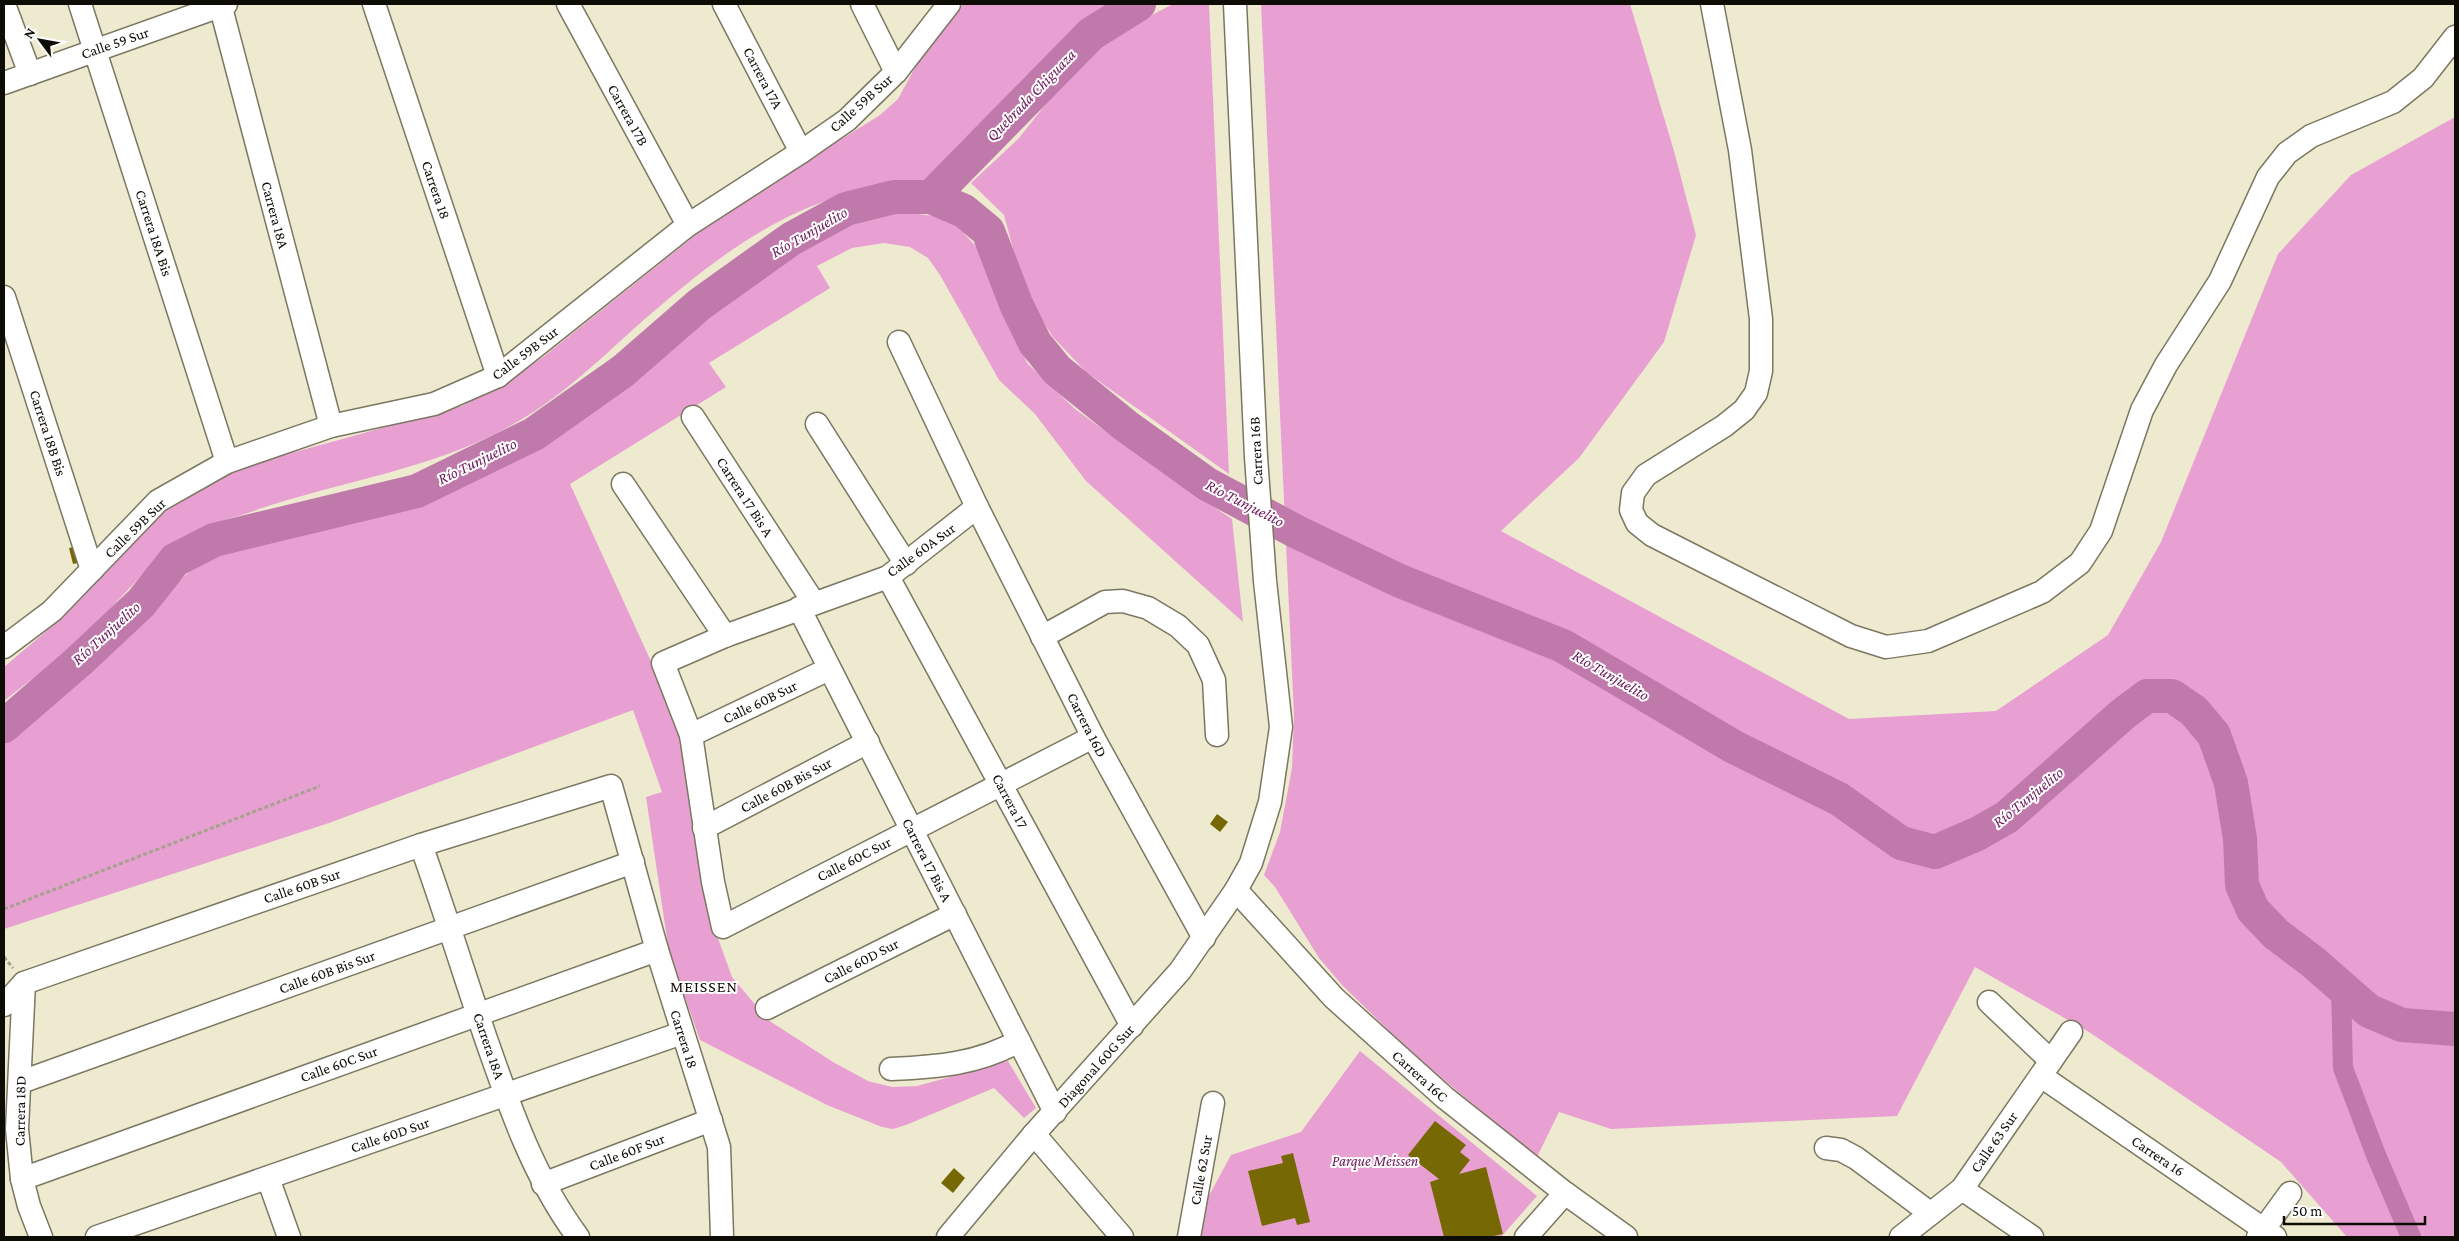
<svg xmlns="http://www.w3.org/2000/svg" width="2459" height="1241" font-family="'Crimson Pro',serif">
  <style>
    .green { fill: #e8a0d3 }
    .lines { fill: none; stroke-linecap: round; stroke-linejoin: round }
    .canal { stroke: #bf7aab; stroke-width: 20 }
    .river { stroke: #bf7aab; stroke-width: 34 }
    .building { fill: #766904 }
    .minor-casing { stroke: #7b7760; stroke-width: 25 }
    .path { stroke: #a4a18d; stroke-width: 3; stroke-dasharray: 4 2.5; stroke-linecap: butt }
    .minor { stroke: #fff; stroke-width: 22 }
    .labels { text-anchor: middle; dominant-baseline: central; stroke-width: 4; stroke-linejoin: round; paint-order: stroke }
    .street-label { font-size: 15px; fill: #0e0d05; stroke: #fff }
    .park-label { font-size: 15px; font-style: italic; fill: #691657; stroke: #fff }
    .water-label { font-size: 16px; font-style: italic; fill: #6c195a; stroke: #fff }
    .neighbourhood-label { font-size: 16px; letter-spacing: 1px; fill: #0e0d05; stroke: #fff }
  </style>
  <rect width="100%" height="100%" fill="#eeead0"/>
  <g class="green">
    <path d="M964 4H1111L1089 19 1031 72 920 184C806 185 719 254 637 326 597 362 558 400 510 426 433 469 342 481 259 509 241 516 220 520 203 529 151 557 127 593 88 633 63 658 31 679 4 701V667L63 617 98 581 125 547 178 494 248 465 462 406 507 382 543 357 702 230 763 188 880 115 898 99 924 51 954 11Z"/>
    <polygon points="1173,4 1209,4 1229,474 1086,372 1053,337 1025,294 1004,215 971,183 1019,138 1068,76 1102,41"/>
    <polygon points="1261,4 1630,4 1674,151 1696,235 1664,342 1579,458 1501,531 1849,719 1996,711 2108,635 2161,542 2278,254 2351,175 2455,117 2455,1237 2347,1237 2281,1162 2089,1032 1975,967 1897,1116 1611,1129 1559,1112 1537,1157 1415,1056 1342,985 1319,958 1275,887 1264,875 1280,832 1292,768 1294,716"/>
    <polygon points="902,212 950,218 981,252 1027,363 1075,409 1160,471 1232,519 1243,622 1086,481 1035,414 999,380 940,275 928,258 910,247 884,243 852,248 817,266 830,288 709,363 726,387 570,484 680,725 715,930 732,977 768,1020 833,1062 868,1081 892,1087 917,1086 1008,1061 1036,1108 1024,1118 994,1088 906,1125 893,1129 882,1127 827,1105 700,1040 669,952 646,797 662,792 633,710 329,823 4,929 4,741 35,718 105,654 197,564 226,549 289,531 433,498 520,456 640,375 707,317 796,253 852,225"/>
    <polygon points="1360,1051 1537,1196 1501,1237 1199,1237 1205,1203 1231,1155 1301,1132"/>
  </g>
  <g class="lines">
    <polyline class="canal" points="2341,987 2343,1068 2376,1155 2411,1237"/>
    <g class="river">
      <polyline points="931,197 1091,34 1139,4"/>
      <polyline points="4,726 78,662 141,603 175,560 214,540 417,491 534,434 623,371 700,304 791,239 846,209 894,197 931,197 964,211 988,231 1016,304 1035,343 1057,370 1126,426 1207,484 1297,532 1400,581 1563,646 1734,747 1839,799 1901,843 1935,852 1977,834 2007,817 2123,714 2147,696 2172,696 2194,711 2214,735 2231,783 2240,839 2242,885 2253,910 2276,934 2313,962 2369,1011 2402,1025 2455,1029"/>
    </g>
  </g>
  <g class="building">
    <polygon points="79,546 82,562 73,564 69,548"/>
    <polygon points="1217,814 1228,822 1220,832 1210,824"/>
    <polygon points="1435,1121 1466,1145 1460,1152 1470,1160 1459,1174 1486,1167 1503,1234 1489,1237 1444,1237 1430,1182 1439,1179 1408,1155"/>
    <polygon points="1293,1153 1310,1222 1297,1225 1295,1218 1262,1226 1248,1171 1283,1163 1281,1156"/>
    <polygon points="954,1168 965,1178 953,1193 941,1183"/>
  </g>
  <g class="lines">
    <defs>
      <g id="minor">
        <polyline points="4,4 30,74"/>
        <polyline points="80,4 227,462"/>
        <polyline points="220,4 331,426"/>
        <polyline points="374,4 498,376"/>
        <polyline points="568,4 688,225"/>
        <polyline points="724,4 801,152"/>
        <polyline points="862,4 896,72"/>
        <polyline points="1712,4 1740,150 1761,319 1761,371 1756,393 1744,410 1724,426 1646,475 1633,493 1631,510 1637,523 1652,535 1851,636 1886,647 1928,641 2042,592 2080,563 2101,531 2142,410 2166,365 2220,281 2268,177 2287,153 2311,136 2393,102 2423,78 2455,37"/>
        <polyline points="4,83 226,4"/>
        <polyline points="4,297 92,570"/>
        <polyline points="899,342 977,507 888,577 725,636 663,663 691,735 713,882 723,927 1093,737"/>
        <polyline points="693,417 814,603"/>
        <polyline points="817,424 906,564"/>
        <polyline points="623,484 725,636"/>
        <polyline points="977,507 1093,737 1204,938"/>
        <polyline points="888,577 1132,1026"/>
        <polyline points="799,608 1055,1112"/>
        <polyline points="1042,637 1105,602 1123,601 1148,608 1178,626 1198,645 1214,680 1217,735"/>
        <polyline points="4,647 52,611 158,501 227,462 331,426 434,404 498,376 688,225 801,152 847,120 896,72 949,4"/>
        <polyline points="691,735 829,669"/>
        <polyline points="704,828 868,742"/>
        <path d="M421 845C444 909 464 974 486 1039 510 1108 534 1178 578 1237"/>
        <polyline points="1236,890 1334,998 1444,1097 1565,1193 1626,1237"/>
        <polyline points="24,983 17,1129 22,1179 29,1206 41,1237"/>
        <polyline points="1989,1002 2051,1061"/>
        <polyline points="4,1005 24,983 421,845 611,786 657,950 719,1147 722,1237"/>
        <polyline points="767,1008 955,914"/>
        <path d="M891 1069C937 1067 978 1064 1019 1041"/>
        <polyline points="2041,1076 2275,1237"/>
        <polyline points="21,1082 633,862"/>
        <polyline points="1034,1134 1122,1237"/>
        <polyline points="1826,1148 1841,1150 1856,1158 1930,1213"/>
        <polyline points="268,1178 289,1237"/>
        <polyline points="22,1179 657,950"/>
        <polyline points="543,1184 711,1120"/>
        <polyline points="1962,1189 2032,1237"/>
        <polyline points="97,1237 682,1033"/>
        <polyline points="948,1237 1034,1134 1180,971 1236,890 1251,863 1270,802 1281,727 1265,581 1256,457 1235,4"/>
        <polyline points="1189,1237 1213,1103"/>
        <polyline points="1526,1237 1565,1193"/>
        <polyline points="1901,1237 1962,1189 2071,1032"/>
        <polyline points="2258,1237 2290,1193"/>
      </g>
    </defs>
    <use href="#minor" class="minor-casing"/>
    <g class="path">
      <polyline points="4,909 320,786"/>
      <polyline points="4,957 13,968"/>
    </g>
    <use href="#minor" class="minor"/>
  </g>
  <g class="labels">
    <g class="street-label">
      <text transform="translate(115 43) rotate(-19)">Calle 59 Sur</text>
      <text transform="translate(763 78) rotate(62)">Carrera 17A</text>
      <text transform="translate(861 103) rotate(-42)">Calle 59B Sur</text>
      <text transform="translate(628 115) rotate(61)">Carrera 17B</text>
      <text transform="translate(436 190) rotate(71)">Carrera 18</text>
      <text transform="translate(275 215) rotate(75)">Carrera 18A</text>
      <text transform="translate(154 233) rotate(72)">Carrera 18A Bis</text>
      <text transform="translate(525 353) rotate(-37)">Calle 59B Sur</text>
      <text transform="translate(48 433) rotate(72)">Carrera 18B Bis</text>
      <text transform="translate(1256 451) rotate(-93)">Carrera 16B</text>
      <text transform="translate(745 497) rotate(57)">Carrera 17 Bis A</text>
      <text transform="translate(135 528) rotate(-44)">Calle 59B Sur</text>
      <text transform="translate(921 550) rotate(-36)">Calle 60A Sur</text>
      <text transform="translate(760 702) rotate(-26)">Calle 60B Sur</text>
      <text transform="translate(1087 725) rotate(63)">Carrera 16D</text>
      <text transform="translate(786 785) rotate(-28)">Calle 60B Bis Sur</text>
      <text transform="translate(1010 801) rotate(62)">Carrera 17</text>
      <text transform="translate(854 859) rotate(-27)">Calle 60C Sur</text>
      <text transform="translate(927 860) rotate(63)">Carrera 17 Bis A</text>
      <text transform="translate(302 886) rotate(-19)">Calle 60B Sur</text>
      <text transform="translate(861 961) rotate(-27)">Calle 60D Sur</text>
      <text transform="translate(327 972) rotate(-20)">Calle 60B Bis Sur</text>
      <text transform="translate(684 1039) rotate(72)">Carrera 18</text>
      <text transform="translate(489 1046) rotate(71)">Carrera 18A</text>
      <text transform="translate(339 1064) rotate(-20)">Calle 60C Sur</text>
      <text transform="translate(1096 1066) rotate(-48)">Diagonal 60G Sur</text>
      <text transform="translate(1420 1076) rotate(42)">Carrera 16C</text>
      <text transform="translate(20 1111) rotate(-89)">Carrera 18D</text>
      <text transform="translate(390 1135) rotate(-19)">Calle 60D Sur</text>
      <text transform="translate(1994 1142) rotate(-55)">Calle 63 Sur</text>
      <text transform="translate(627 1152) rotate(-21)">Calle 60F Sur</text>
      <text transform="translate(2158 1156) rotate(34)">Carrera 16</text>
      <text transform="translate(1201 1170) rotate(-80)">Calle 62 Sur</text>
    </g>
    <g class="park-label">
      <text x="1375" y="1161">Parque Meissen</text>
    </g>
    <g class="water-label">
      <text transform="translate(1031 95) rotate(-46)">Quebrada Chiguaza</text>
      <text transform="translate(809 232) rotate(-30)">Río Tunjuelito</text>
      <text transform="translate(477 461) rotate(-26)">Río Tunjuelito</text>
      <text transform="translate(1245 503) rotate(27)">Río Tunjuelito</text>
      <text transform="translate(106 633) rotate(-42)">Río Tunjuelito</text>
      <text transform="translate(1611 675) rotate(30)">Río Tunjuelito</text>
      <text transform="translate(2028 797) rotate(-39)">Río Tunjuelito</text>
    </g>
    <g class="neighbourhood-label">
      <text x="704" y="986">MEISSEN</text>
    </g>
  </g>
  <rect width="2459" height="1241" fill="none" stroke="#0e0d05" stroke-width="10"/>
  <g transform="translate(40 40) rotate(302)" stroke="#ffffff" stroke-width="4" paint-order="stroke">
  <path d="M0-4L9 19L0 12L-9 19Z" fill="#0e0d05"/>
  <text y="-8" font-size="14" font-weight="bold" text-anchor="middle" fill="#0e0d05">N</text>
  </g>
  <path d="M2284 1216v8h141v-8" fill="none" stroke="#0e0d05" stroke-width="2.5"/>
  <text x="2292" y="1216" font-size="15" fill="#0e0d05" stroke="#ffffff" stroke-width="4" paint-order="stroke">50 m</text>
</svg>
